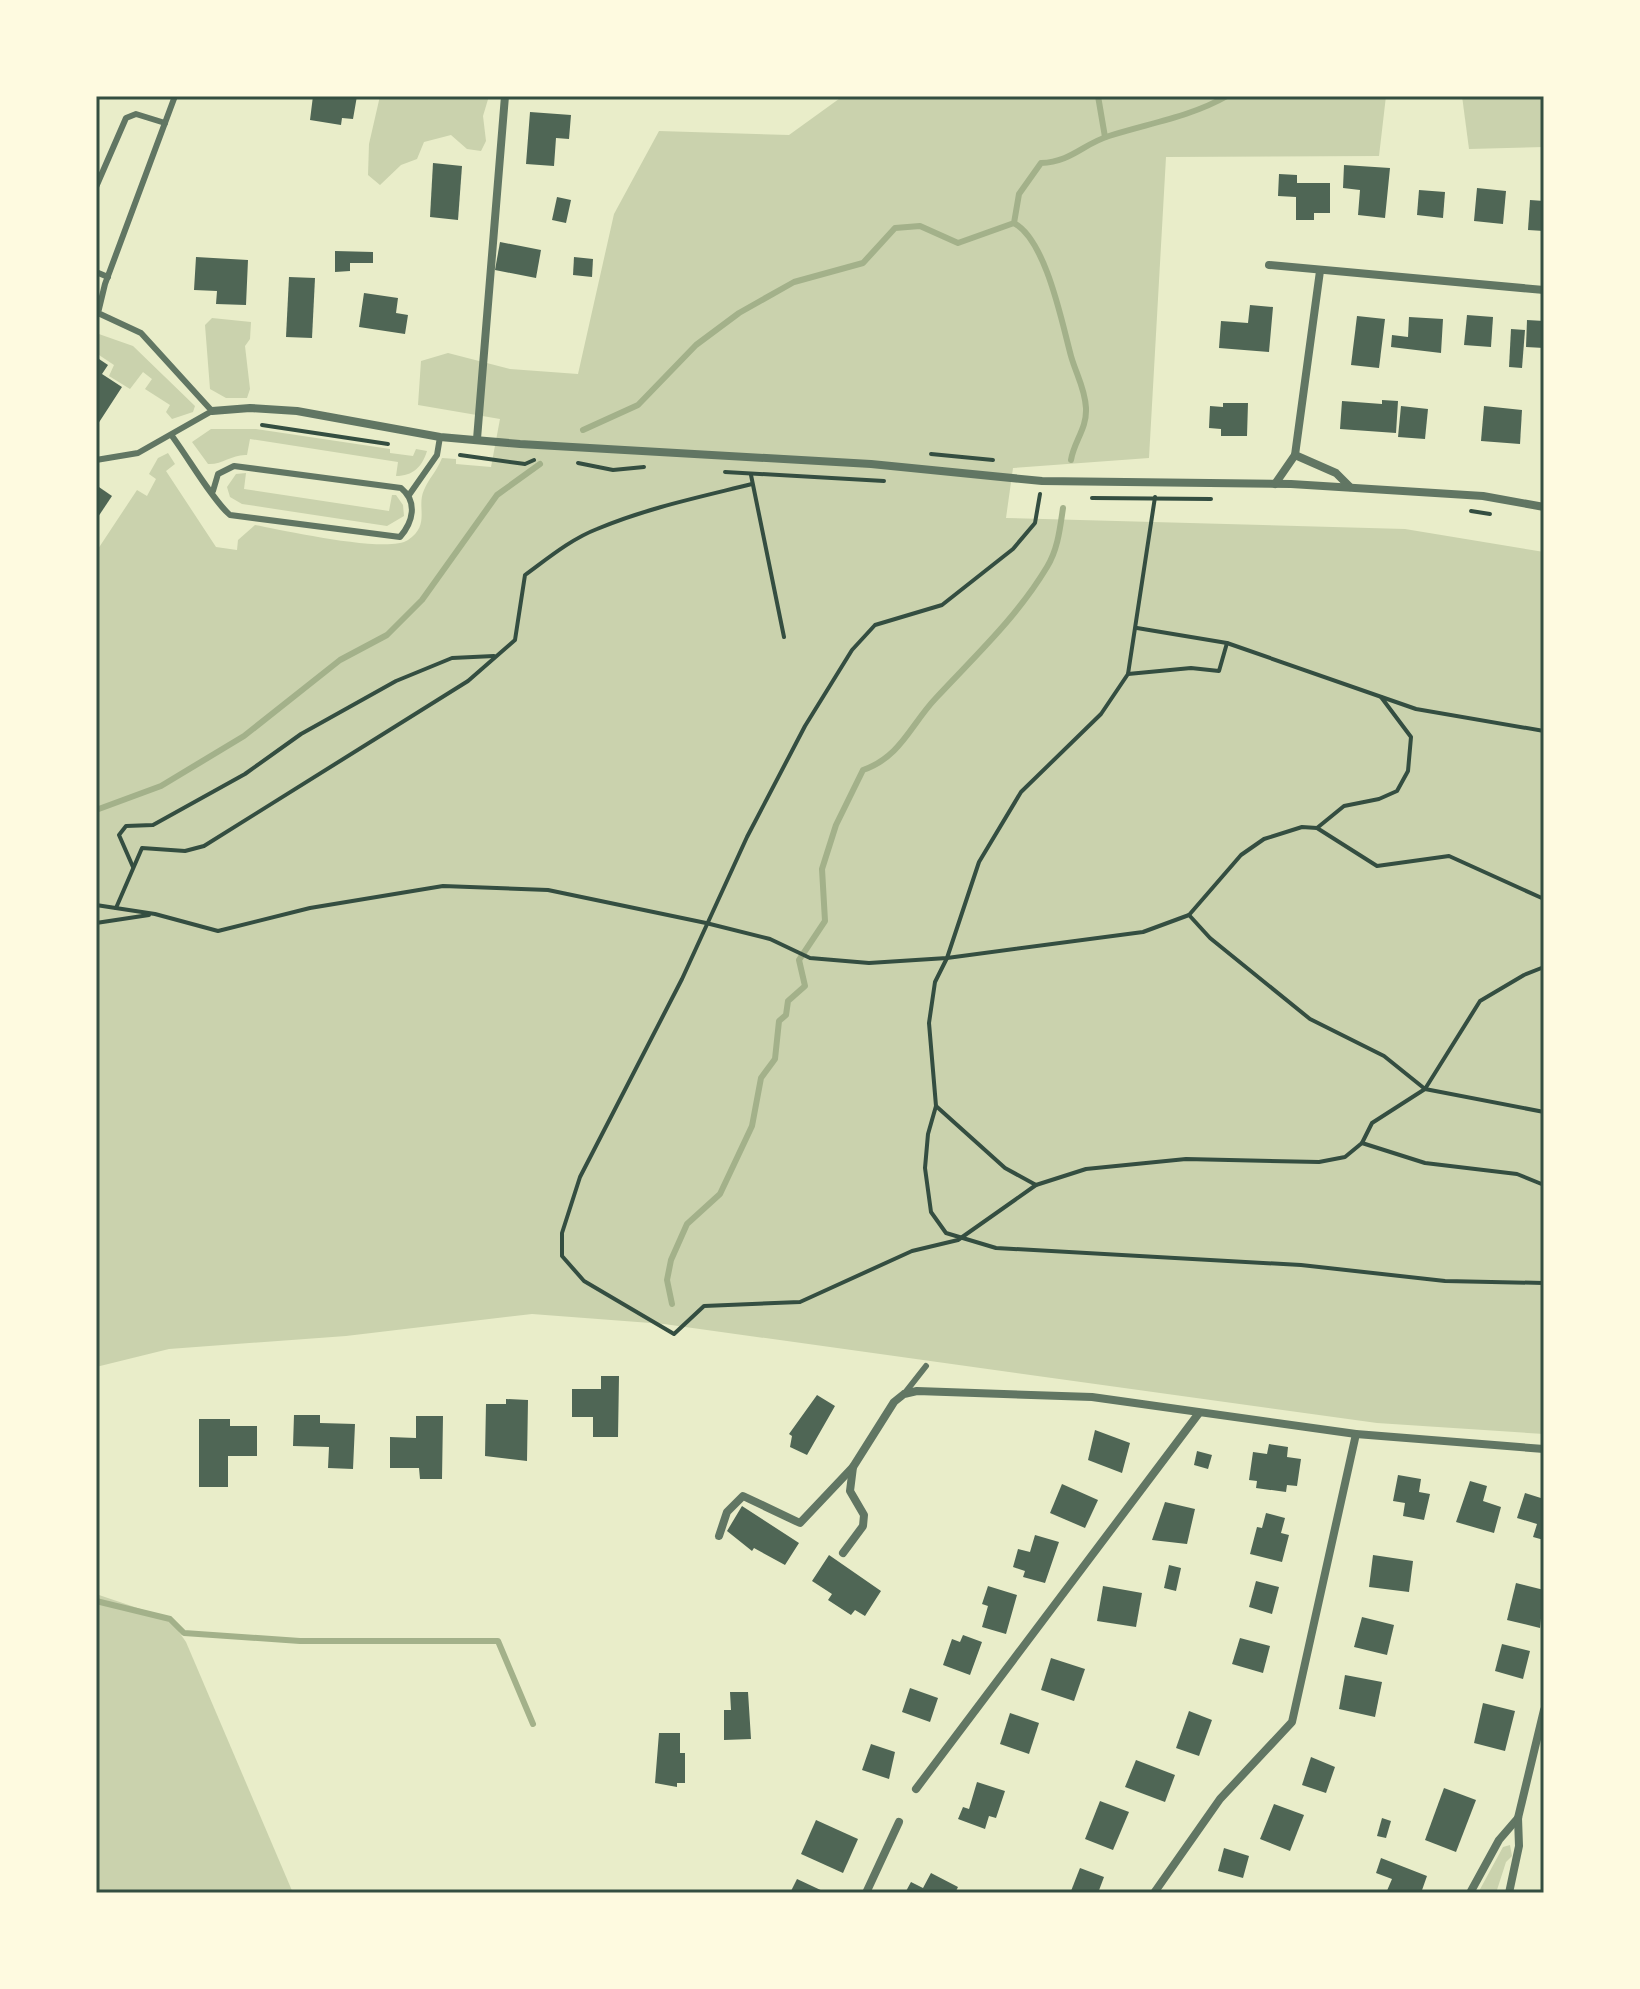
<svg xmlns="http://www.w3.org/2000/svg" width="1640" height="1989" font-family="'PT Sans Narrow',sans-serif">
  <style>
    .green { fill: #cad2ad }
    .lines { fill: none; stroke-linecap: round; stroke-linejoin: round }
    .stream { stroke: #a3b18a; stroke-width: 6 }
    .building { fill: #4f6655 }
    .path { stroke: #344e41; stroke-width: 4 }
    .service { stroke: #617663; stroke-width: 6 }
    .minor { stroke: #617663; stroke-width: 8 }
    .neatline { fill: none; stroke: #344e41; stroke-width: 3 }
  </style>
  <rect width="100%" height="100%" fill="#e9edc9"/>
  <g class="green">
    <polygon points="380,96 489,96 483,116 486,141 481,151 467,149 451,135 424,142 417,159 401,165 380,185 368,175 369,144"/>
    <path d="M843 96H1386L1379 156 1166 157 1149 458 1013 468 1006 518 1405 529 1544 552V1434L1377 1423 664 1324 532 1314 346 1336 169 1349 96 1367V552L137 490 147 496 156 479 149 474 158 458 168 453 175 464 166 471 216 547 237 550 238 540 255 525C282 530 388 554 408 540 431 525 416 507 424 490 429 478 437 471 442 458L456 459V464L491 467 500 419 418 405 421 361 448 353 510 369 578 374 614 214 659 131 789 135Z"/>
    <polygon points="1462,96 1544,96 1544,147 1469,149"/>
    <polygon points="212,318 251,322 250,339 245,346 250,389 247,398 226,398 210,389 205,325"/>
    <polygon points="96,333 133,346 195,406 193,412 172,419 166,412 170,405 145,389 152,379 143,372 130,389 109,376 114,365 96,353"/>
    <path d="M211 429H256L390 449V453L413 456 416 449 427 451C422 467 413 476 396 476L398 462 250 439 247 455C232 454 222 465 208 464L192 442Z"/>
    <polygon points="246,473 244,489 389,511 392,495 396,495 403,505 404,516 387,526 242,504 230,497 227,487 236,474"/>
    <polygon points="96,1594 170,1619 186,1642 293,1893 96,1893"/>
    <polygon points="1510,1845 1512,1856 1506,1862 1496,1893 1478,1893 1503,1847"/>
  </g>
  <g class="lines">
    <g class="stream">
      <polyline points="1098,96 1105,137"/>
      <path d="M1014 223C1046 240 1062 323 1071 356 1076 374 1085 388 1086 408 1087 429 1074 441 1071 460"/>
      <path d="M583 430 638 405 696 345 739 313 794 282 863 263 895 228 920 226 958 243 1014 223 1019 194 1041 163C1071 162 1083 144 1109 136 1150 123 1190 117 1227 96"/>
      <polyline points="96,810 161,786 244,736 340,660 387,635 422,600 497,495 540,464"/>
      <path d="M672 1304 667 1280 671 1260 687 1224 720 1194 752 1126 761 1078 775 1059 779 1021 786 1015 788 1001 805 986 799 960 825 921 822 869 836 825 863 770C901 757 911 724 936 698 976 655 1017 617 1047 567 1058 549 1060 528 1063 508"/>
      <polyline points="96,1601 170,1619 184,1633 300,1641 498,1641 533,1724"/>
    </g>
  </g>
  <g class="building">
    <polygon points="313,96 357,96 353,119 342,118 341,125 310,120"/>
    <polygon points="530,112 571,115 569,139 556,138 554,166 526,164"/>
    <polygon points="433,163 462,166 458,220 430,217"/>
    <polygon points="1344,165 1390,168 1385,218 1358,215 1360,190 1343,188"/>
    <polygon points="1279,174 1297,175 1297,183 1330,183 1330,213 1314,213 1314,220 1296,220 1296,197 1278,196"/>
    <polygon points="1477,188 1506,191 1503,224 1474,221"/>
    <polygon points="1419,190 1445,192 1443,218 1417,215"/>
    <polygon points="557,197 571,200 566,223 552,220"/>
    <polygon points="1530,200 1544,201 1544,231 1528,230"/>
    <polygon points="500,242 541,250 536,278 495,270"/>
    <polygon points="335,251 373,252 373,263 350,263 350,271 335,272"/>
    <polygon points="196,257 248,260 246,305 216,304 217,291 194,290"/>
    <polygon points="574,257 593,259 592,277 573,275"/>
    <polygon points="289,277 315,278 312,338 286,337"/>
    <polygon points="364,293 398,298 396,313 408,315 405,334 359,327"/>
    <polygon points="1250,305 1273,307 1269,352 1219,348 1221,321 1248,323"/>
    <polygon points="1467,315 1493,317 1491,347 1464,345"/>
    <polygon points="1357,316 1385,319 1379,368 1351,365"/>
    <polygon points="1409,317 1443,319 1441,353 1391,347 1392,335 1408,337"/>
    <polygon points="1527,320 1544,321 1544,348 1526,347"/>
    <polygon points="1511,329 1525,330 1522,368 1509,367"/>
    <polygon points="96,357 108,365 102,374 122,387 96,427"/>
    <polygon points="1382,400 1398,401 1396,433 1340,429 1342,401 1382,404"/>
    <polygon points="1223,403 1248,403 1247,436 1221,436 1221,429 1209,428 1210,406 1223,407"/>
    <polygon points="1401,406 1428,409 1425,439 1398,437"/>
    <polygon points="1484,406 1522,410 1520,444 1481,441"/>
    <polygon points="96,485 112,496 96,520"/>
    <polygon points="601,1376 619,1376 618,1437 593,1437 593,1417 572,1417 572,1389 601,1389"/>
    <polygon points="817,1395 835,1406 807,1455 790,1447 792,1436 789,1434"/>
    <polygon points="506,1399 528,1400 527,1461 485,1456 486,1404 506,1404"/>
    <polygon points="294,1415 320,1415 320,1423 355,1424 353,1469 328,1468 329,1447 293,1446"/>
    <polygon points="416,1416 443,1416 442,1479 420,1479 419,1468 390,1468 390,1437 416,1438"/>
    <polygon points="199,1419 230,1419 230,1426 257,1426 257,1456 228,1456 228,1487 199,1487"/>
    <polygon points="1095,1430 1130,1443 1122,1473 1088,1460"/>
    <polygon points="1269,1444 1288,1447 1287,1457 1301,1459 1297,1486 1287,1485 1286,1492 1256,1488 1257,1481 1249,1480 1253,1452 1267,1454"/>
    <polygon points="1197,1451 1212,1455 1208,1469 1194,1465"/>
    <polygon points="1398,1475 1421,1479 1419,1492 1430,1494 1424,1520 1403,1516 1405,1503 1393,1501"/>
    <polygon points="1470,1481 1487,1486 1483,1501 1501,1507 1494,1533 1456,1522"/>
    <polygon points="1062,1484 1098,1500 1085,1528 1050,1513"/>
    <polygon points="1525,1493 1544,1499 1544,1540 1533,1537 1537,1524 1517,1518"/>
    <polygon points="1165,1502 1195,1509 1187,1544 1152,1540"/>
    <polygon points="742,1506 799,1543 785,1565 754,1548 752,1551 727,1531"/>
    <polygon points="1266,1513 1285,1518 1281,1533 1289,1535 1282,1562 1250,1554 1257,1527 1262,1528"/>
    <polygon points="1035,1535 1059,1542 1045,1583 1023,1577 1025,1571 1013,1567 1018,1549 1030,1552"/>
    <polygon points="829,1555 881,1591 865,1616 855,1610 851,1615 828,1600 832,1594 812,1581"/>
    <polygon points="1373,1555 1413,1561 1409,1592 1369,1587"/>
    <polygon points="1169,1565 1181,1568 1176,1591 1164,1588"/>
    <polygon points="1256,1581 1279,1587 1272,1614 1249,1607"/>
    <polygon points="1516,1583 1544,1590 1540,1628 1507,1620"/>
    <polygon points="988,1586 1017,1595 1006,1634 982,1627 988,1606 982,1604"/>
    <polygon points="1103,1586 1142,1593 1136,1627 1097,1621"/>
    <polygon points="1362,1617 1394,1625 1387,1655 1354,1647"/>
    <polygon points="963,1635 982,1642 970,1675 943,1665 952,1639 960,1642"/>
    <polygon points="1240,1638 1270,1646 1263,1673 1232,1664"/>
    <polygon points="1502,1644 1530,1651 1523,1679 1495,1671"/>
    <polygon points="1051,1658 1085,1669 1074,1701 1041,1690"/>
    <polygon points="1345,1675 1382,1682 1375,1717 1339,1709"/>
    <polygon points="910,1688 938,1698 930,1722 902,1712"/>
    <polygon points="730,1692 748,1692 751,1739 724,1740 724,1710 731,1710"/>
    <polygon points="1483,1703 1515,1711 1505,1751 1474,1743"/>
    <polygon points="1189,1711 1212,1720 1199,1756 1176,1748"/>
    <polygon points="1010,1713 1039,1723 1029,1754 1000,1744"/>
    <polygon points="659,1733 680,1733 680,1753 685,1753 685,1783 677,1783 677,1787 655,1783"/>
    <polygon points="871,1744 895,1752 889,1779 862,1770"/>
    <polygon points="1311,1757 1335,1767 1326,1793 1302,1785"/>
    <polygon points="1136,1760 1175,1775 1165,1802 1125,1787"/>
    <polygon points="977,1782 1005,1791 996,1818 989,1816 985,1829 958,1819 963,1807 969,1809"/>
    <polygon points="1444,1788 1476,1800 1456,1852 1425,1840"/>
    <polygon points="1100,1801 1129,1812 1113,1850 1085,1839"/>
    <polygon points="1274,1804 1304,1815 1290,1851 1260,1839"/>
    <polygon points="1382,1818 1391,1821 1386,1838 1377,1836"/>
    <polygon points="816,1820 858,1839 843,1873 801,1854"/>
    <polygon points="1224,1848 1249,1856 1243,1878 1218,1871"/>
    <polygon points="1381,1858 1427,1876 1421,1893 1386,1893 1392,1879 1376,1873"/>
    <polygon points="1080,1868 1104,1877 1098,1893 1071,1891"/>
    <polygon points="931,1873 958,1887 955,1893 905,1893 911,1882 923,1888"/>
    <polygon points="797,1879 827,1893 790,1893"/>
  </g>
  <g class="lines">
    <g class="path">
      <polyline points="262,425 388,444"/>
      <polyline points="931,454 993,460"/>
      <polyline points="460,455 525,464 534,460"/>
      <polyline points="578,463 613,470 644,467"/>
      <polyline points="725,472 884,481"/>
      <polyline points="751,475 784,637"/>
      <polyline points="1155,497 1128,674 1101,714 1021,792 979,862 947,958 935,982 929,1023 936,1106 928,1134 925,1168 931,1212 946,1233 996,1248 1301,1265 1445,1281 1544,1283"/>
      <polyline points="1092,498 1211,499"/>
      <polyline points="1471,511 1490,514"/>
      <polyline points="1137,628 1227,643 1416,709 1544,731"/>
      <polyline points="1128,674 1191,668 1219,671 1227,643"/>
      <polyline points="1317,828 1344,806 1379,799 1397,791 1408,771 1411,737 1381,697"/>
      <polyline points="133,867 119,835 126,826 153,825 245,774 301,734 396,681 452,658 494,656"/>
      <polyline points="96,905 155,914 218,931 310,908 443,886 548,890 706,923 770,939 810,958 869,963 947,958 1143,932 1189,915 1210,938 1310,1019 1384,1056 1425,1089 1480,1001 1524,975 1544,967"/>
      <path d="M116 908 142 848 185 851 204 846 468 681 515 640 525 575C547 559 571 539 597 529 647 508 700 497 752 484"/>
      <polyline points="1189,915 1241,855 1264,839 1302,827 1317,828 1377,866 1449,856 1544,899"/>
      <polyline points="96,923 149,915"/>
      <polyline points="936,1106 1005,1168 1036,1185 1086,1169 1186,1159 1319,1162 1345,1157 1362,1143 1372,1123 1425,1089 1544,1112"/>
      <polyline points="1362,1143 1425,1163 1517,1174 1544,1185"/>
      <polyline points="1036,1185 958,1240 912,1251 800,1302 704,1306 674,1334 584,1281 562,1256 562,1233 580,1177 682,979 747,837 805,726 852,650 875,625 942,605 1013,549 1035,523 1040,494"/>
    </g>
    <g class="service">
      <polyline points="96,187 126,118 136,114 165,123"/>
      <polyline points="96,272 108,277"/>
      <path d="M172 436C187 456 214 502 230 515L400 537C413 522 418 502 401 488L234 466 218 474 213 491"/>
      <polyline points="96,460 138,453 212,411 141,333 98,313 105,284 175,96"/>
      <polyline points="409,495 437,455 440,437"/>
      <polyline points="904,1394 926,1366"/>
    </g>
    <g class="minor">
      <polyline points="1269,265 1544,290"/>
      <polyline points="1320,271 1295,455 1336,473 1350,487"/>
      <polyline points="212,411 250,408 297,411 440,437 520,444 871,464 1042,481 1291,484 1483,496 1544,507"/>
      <polyline points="477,439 505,96"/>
      <polyline points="1275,484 1295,455"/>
      <polyline points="719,1536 727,1512 743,1496 800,1523 853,1467 894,1402 904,1394 917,1391 1092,1397 1356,1434 1544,1449"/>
      <polyline points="843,1553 863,1526 864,1515 850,1491 853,1467"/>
      <polyline points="916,1789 1199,1413"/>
      <polyline points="866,1893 899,1822"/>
      <polyline points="1154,1893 1220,1799 1292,1722 1356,1434"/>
      <polyline points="1470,1893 1499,1840 1518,1818"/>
      <polyline points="1509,1893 1519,1846 1518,1818 1544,1710"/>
    </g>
  </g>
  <rect width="1640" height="1989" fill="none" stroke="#fefae0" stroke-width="196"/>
  <rect x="98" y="98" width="1444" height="1793" class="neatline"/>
</svg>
